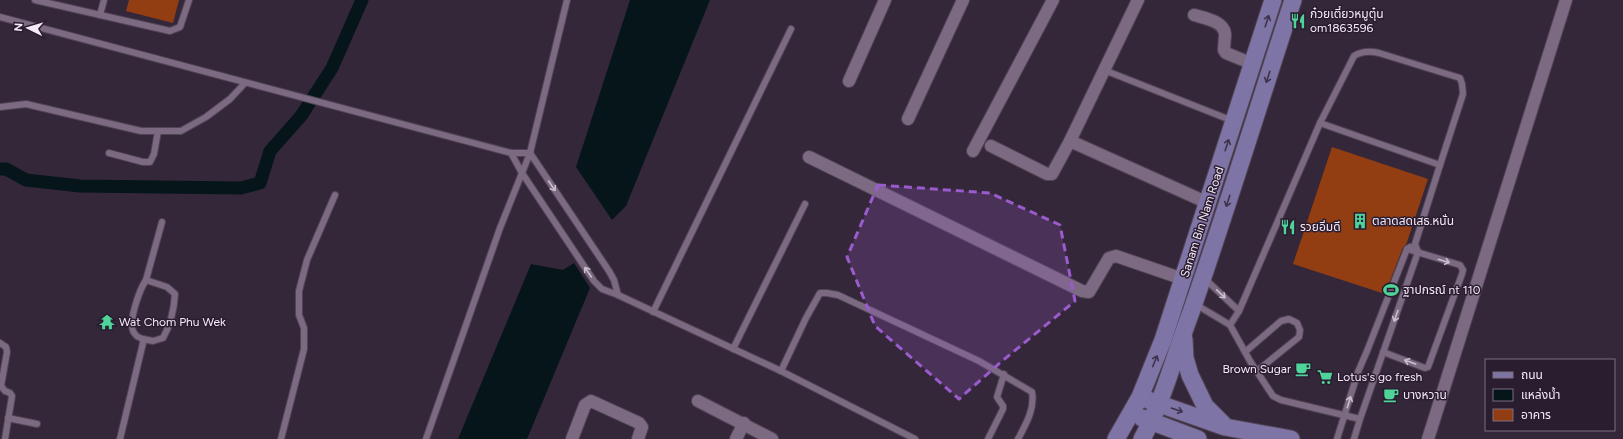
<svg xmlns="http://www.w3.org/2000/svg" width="1623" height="439" font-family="Figtree,'Noto Sans Thai',sans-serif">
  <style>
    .water { fill: #05151a }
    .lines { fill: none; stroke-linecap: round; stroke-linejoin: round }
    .canal { stroke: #05151a; stroke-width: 13 }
    .building { fill: #923e12 }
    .lane-casing { stroke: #514455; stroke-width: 8 }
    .street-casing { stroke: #514455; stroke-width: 14 }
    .secondary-casing { stroke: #514455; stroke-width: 19 }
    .lane { stroke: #7b6a81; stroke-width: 6 }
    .street { stroke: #7b6a81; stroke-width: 12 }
    .secondary { stroke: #7e74a5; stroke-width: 17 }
    .oneway { stroke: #40334d }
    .oneway2 { stroke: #cabece }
    .marked { fill: #9a5ccd; fill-opacity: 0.2; stroke: #9a5ccd; stroke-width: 3; stroke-dasharray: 8 5; stroke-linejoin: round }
    .labels { text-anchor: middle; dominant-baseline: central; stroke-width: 3; stroke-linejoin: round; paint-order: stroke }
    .poi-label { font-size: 12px; fill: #f5ebf8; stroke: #2b1d30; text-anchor: start }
    .street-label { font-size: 12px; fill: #f5ebf8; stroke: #2b1d30 }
  </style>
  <rect width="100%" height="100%" fill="#35273a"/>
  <g class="water">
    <polygon points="630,0 710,0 626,206 612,220 576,167"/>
    <polygon points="574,263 590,288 527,439 458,439 531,264 563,270"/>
  </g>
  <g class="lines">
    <polyline class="canal" points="0,169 6,169 26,180 80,186 241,188 260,183 270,151 301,116 332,68 362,0"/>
  </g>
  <g class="building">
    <polygon points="129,0 179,0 173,23 126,11"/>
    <polygon points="1332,147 1428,179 1406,245 1403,247 1385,294 1293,264"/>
  </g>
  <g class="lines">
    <defs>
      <g id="lane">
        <polyline points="35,0 170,31 180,27 189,0"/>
        <polyline points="100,15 104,0"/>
        <polyline points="0,17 511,153 530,153"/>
        <polyline points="1104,70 1233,121"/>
        <polyline points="0,107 26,104 141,131 181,131 206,117 230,99 245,83"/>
        <path d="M1320 123 1354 56C1362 51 1370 51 1379 53L1460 78 1462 84 1463 94 1440 165"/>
        <polyline points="109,153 143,162 150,162 154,154 158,131"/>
        <polyline points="511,153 522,173 594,281 602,289 618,295 781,371 915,439"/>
        <polyline points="530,153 609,271 614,280 618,295"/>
        <polyline points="1204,278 1239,311"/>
        <polyline points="1195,304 1230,325"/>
        <polyline points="653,312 791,29"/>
        <path d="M143 339 153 341 163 338C171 324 174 310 175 294L167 287 146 280"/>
        <polyline points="0,343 6,347 7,352 1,386 5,391 10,393 12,396 5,439"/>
        <polyline points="733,349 805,204"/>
        <polyline points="1245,352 1281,321 1289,319 1297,323 1300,330 1299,337 1257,371"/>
        <polyline points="1383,352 1425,368 1428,367 1462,274 1463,270 1460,265 1407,249"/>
        <path d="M781 371 806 318 820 293H827L838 295 979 361 1032 392C1035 409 1026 424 1018 439"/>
        <polyline points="8,418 37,424"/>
        <path d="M120 439 143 343V339C140 338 136 336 135 334 126 325 140 289 146 280L162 222"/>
        <polyline points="281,439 304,349 304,328 299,315 299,291 307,260 335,195"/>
        <polyline points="426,439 500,228 530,153 567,0"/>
        <polyline points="988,439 1003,409 1003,406 997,397 1004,374"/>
        <polyline points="1337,439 1358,372 1367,351 1407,249 1410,247"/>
        <polyline points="1354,439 1360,419 1418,252 1415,244 1440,165 1320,123 1239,311 1230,325 1250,361 1273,396 1281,400 1360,419"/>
      </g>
      <g id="street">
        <path d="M1194 15C1204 18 1224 21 1225 34 1225 39 1224 45 1224 50L1226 53 1253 64"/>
        <polyline points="849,81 885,0"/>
        <polyline points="908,119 963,0"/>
        <polyline points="1070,141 1208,203"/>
        <polyline points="991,146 1047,174 1052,174 1070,141 1138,0"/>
        <polyline points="973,151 1053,0"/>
        <polyline points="809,157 1082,291 1089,292 1109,258 1116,256 1183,279"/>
        <polyline points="698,401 772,439"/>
        <polyline points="572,439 585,405 591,401 639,423 642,427 638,439"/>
        <polyline points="736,439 744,423"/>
        <polyline points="1428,439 1566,0"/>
      </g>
      <g id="secondary">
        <polyline points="1184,339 1185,358 1190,375 1205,406 1223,424"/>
        <polyline points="1148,400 1225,427 1291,439"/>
        <polyline points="1142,418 1198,439"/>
        <polyline points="1116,439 1140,397 1163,340 1273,0"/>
        <path d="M1142 439C1164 399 1175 354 1191 312 1227 209 1259 104 1293 0"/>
      </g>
    </defs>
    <use href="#lane" class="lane-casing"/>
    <use href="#street" class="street-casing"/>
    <use href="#secondary" class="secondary-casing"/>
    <use href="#lane" class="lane"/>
    <use href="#street" class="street"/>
    <use href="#secondary" class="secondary"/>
  </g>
  <defs><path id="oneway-shaft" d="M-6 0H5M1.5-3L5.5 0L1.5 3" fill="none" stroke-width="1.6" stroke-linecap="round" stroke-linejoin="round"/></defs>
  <g class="oneway">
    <use href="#oneway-shaft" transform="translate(1267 21) rotate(-72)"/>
    <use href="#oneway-shaft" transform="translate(1268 77) rotate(108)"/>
    <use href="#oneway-shaft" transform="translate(1227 145) rotate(-72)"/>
    <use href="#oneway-shaft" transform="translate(1228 201) rotate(108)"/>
    <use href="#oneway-shaft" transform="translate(1155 361) rotate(-68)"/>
    <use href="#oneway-shaft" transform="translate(1177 410) rotate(19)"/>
  </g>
  <g class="oneway2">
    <use href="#oneway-shaft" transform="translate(552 186) rotate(56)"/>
    <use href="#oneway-shaft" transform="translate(1444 261) rotate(17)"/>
    <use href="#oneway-shaft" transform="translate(588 272) rotate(-124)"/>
    <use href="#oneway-shaft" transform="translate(1221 294) rotate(43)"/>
    <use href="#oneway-shaft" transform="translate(1396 316) rotate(109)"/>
    <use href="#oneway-shaft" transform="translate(1410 362) rotate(-160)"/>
    <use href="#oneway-shaft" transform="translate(1349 402) rotate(-73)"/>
  </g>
  <path class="marked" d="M878 185 990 193 1060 225 1075 301 1001 362 959 399 875 326 847 257Z"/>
  <defs>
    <symbol id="restaurant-bare" viewBox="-9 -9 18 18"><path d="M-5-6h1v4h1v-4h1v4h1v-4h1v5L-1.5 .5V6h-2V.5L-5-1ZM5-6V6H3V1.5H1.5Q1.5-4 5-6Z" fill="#4ed399" stroke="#2b1d30" stroke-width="2.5" paint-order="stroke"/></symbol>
    <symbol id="building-bare" viewBox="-9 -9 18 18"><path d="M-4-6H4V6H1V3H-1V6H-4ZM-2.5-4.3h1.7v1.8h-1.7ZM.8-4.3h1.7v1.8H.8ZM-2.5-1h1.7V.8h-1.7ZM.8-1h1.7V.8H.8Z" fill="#4ed399" stroke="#2b1d30" stroke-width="2.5" paint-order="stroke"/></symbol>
    <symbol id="stadium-bare" viewBox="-9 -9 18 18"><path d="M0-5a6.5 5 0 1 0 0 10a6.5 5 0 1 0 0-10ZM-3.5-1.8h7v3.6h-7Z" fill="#4ed399" stroke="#2b1d30" stroke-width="2.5" paint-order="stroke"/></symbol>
    <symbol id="temple-bare" viewBox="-9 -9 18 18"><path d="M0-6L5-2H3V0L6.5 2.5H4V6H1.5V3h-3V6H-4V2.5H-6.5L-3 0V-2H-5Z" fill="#4ed399" stroke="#2b1d30" stroke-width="2.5" paint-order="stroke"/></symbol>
    <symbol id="cafe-bare" viewBox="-9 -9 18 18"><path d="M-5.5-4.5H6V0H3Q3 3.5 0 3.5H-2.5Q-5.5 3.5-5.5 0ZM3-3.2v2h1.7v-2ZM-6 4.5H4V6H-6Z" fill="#4ed399" stroke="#2b1d30" stroke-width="2.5" paint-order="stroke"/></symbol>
    <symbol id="supermarket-bare" viewBox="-9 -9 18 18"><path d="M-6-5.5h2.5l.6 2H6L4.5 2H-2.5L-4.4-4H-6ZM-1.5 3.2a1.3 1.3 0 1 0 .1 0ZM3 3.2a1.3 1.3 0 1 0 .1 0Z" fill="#4ed399" stroke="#2b1d30" stroke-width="2.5" paint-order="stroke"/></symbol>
  </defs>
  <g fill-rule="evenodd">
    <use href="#restaurant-bare" x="1287" y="10" width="22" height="22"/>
    <use href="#building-bare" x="1349" y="210" width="22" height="22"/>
    <use href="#restaurant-bare" x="1277" y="216" width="22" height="22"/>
    <use href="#stadium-bare" x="1380" y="279" width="22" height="22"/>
    <use href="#temple-bare" x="96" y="311" width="22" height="22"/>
    <use href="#cafe-bare" x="1292" y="358" width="22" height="22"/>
    <use href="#supermarket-bare" x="1314" y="366" width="22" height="22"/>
    <use href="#cafe-bare" x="1380" y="384" width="22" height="22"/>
  </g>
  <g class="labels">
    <g class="poi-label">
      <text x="1310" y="14">ก๋วยเตี๋ยวหมูตุ๋น<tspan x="1310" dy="14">om1863596</tspan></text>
      <text x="1372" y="221">ตลาดสดเสธ.หนั่น</text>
      <text x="1300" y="227">รวยอิ่มดี</text>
      <text x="1403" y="290">ฐาปกรณ์ nt 110</text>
      <text x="119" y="322">Wat Chom Phu Wek</text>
      <text x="1291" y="369" text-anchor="end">Brown Sugar</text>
      <text x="1337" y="377">Lotus's go fresh</text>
      <text x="1403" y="395">บางหวาน</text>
    </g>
    <g class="street-label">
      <text transform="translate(1202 222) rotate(-72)">Sanam Bin Nam Road</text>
    </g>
  </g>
  <rect x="1485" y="359" width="130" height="72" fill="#2b1d30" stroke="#7c6f80"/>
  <rect x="1493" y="372" width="20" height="6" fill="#7e74a5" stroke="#7c6f80"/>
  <text x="1521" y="379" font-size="12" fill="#f5ebf8">ถนน</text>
  <rect x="1493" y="389" width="20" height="12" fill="#05151a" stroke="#7c6f80"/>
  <text x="1521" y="399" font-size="12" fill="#f5ebf8">แหล่งน้ำ</text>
  <rect x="1493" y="409" width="20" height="12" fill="#923e12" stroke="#7c6f80"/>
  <text x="1521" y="419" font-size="12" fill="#f5ebf8">อาคาร</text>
  <g transform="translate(28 28) rotate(275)" stroke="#2b1d30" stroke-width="3" paint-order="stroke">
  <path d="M0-3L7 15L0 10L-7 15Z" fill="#f5ebf8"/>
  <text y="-6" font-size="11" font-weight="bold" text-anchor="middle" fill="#f5ebf8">N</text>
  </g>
</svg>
